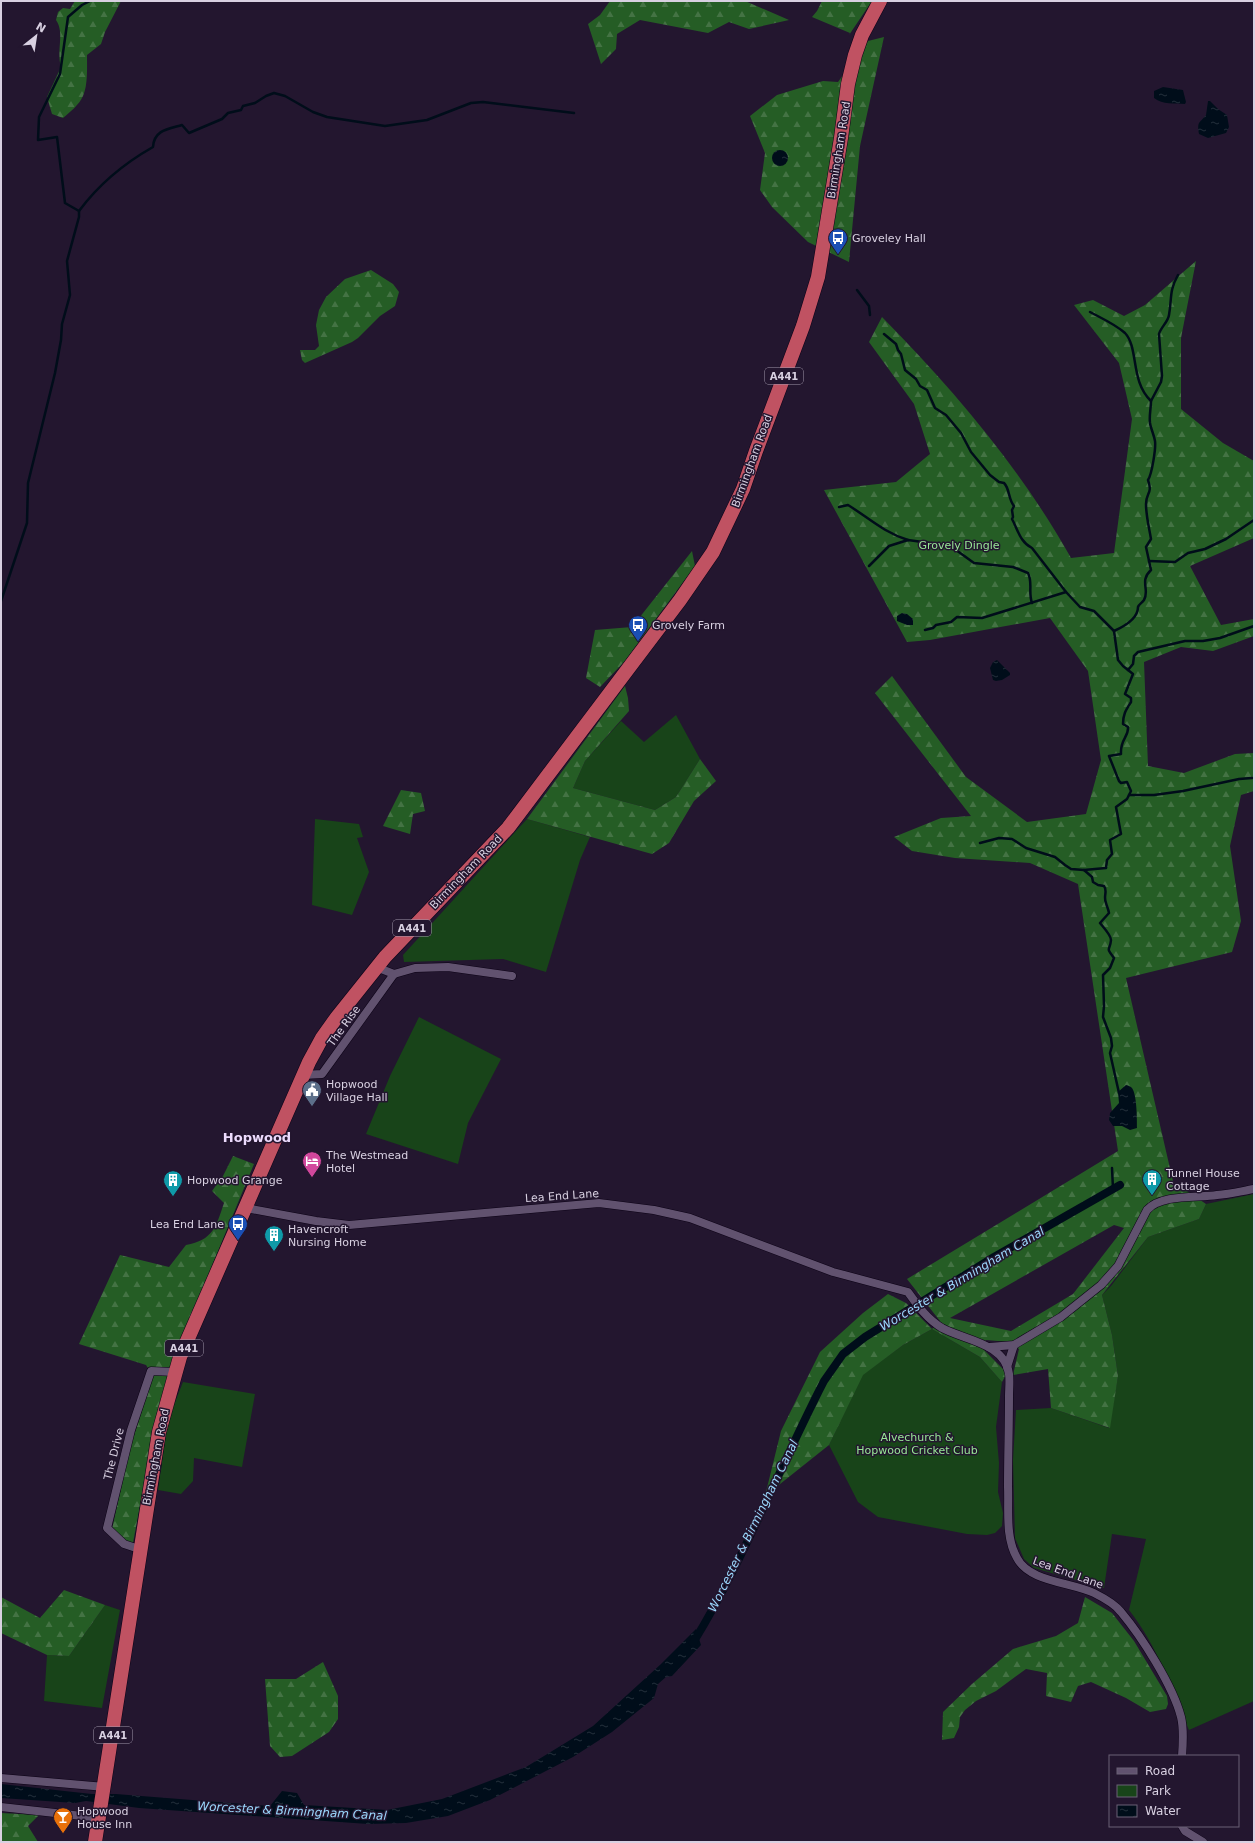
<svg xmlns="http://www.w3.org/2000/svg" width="1255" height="1843" font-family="'DejaVu Sans',sans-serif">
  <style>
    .green { fill: #184419 }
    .forest { fill: url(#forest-firs); fill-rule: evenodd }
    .water { fill: url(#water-ripples) }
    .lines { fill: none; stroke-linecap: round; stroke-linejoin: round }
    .stream { stroke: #000d1a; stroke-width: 2.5 }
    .canal { stroke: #000d1a; stroke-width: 8 }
    .minor-casing { stroke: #0c0216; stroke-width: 9 }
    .trunk-casing { stroke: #0c0216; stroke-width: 15 }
    .minor { stroke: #61526f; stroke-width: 8 }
    .trunk { stroke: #c05262; stroke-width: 14 }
    .labels { text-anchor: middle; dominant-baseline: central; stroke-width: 3; stroke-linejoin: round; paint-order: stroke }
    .shield { fill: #23162f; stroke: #a298ac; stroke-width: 1 }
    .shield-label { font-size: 10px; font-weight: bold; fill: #d8d0e1 }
    .street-label { font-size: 11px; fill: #d8d0e1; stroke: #23162f }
    .poi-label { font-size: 11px; fill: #d8d0e1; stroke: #23162f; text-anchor: start }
    .park-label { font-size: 11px; fill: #98e796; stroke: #23162f }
    .water-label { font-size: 12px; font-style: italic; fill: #9ad7fc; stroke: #23162f }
    .quarter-label { font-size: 13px; font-weight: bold; fill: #ecdbfd; stroke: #23162f }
  </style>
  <defs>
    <pattern id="forest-firs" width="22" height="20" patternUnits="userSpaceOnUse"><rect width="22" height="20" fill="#255d25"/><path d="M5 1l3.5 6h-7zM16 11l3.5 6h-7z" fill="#447344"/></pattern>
    <pattern id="water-ripples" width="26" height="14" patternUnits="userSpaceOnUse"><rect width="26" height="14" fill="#000d1a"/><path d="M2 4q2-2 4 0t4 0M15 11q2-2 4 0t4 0" fill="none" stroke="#242f3b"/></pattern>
  </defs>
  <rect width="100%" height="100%" fill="#23162f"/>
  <g class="green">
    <polygon points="676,715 700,759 676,797 655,810 573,788 585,761 621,721 644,742"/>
    <polygon points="315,819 359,824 363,837 357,838 369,872 352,915 312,905"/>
    <polygon points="527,819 590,837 580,860 546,972 503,959 404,962 403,955"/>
    <polygon points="419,1017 501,1059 468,1123 458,1164 366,1134 390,1076"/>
    <path d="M1254 1194V1701L1189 1730C1172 1688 1157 1646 1129 1610L1146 1539 1112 1534 1104 1588 1034 1568 1024 1559 1015 1538 1013 1460 1016 1410 1051 1408 1109 1428 1118 1376 1112 1335 1102 1295 1111 1286 1148 1237 1199 1219 1206 1204Z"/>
    <polygon points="932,1329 980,1357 1002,1382 996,1427 999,1463 998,1492 1003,1513 1002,1526 995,1533 987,1535 967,1534 878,1517 858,1502 829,1445 862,1375 903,1345"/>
    <polygon points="183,1382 255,1394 242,1467 194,1458 193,1481 181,1494 158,1490 168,1420"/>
    <polygon points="105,1605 120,1610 102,1708 44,1701 47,1655 69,1656"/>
  </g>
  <g class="forest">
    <path d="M75 1H121L105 32 101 44 87 55C87 67 88 85 83 96 79 105 70 112 63 118L52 114 47 97 61 67C56 50 65 33 56 20L58 12 63 8 70 9Z"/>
    <polygon points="610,1 745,1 789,20 749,29 729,22 708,33 640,20 617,34 616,49 601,64 588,24 600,15"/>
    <polygon points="822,1 872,1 849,35 850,33 812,17 817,11"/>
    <polygon points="884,37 860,146 849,262 808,242 772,207 760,190 765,153 750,116 777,95 823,81 838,82 868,41"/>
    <path d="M1196 261 1181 338V409L1223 443 1254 461V538L1190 566 1221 625 1254 619V636L1213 651 1181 647 1144 662 1148 766 1184 773 1235 754 1254 753V791L1241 795 1230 846 1241 921 1232 952 1126 978 1175 1190 1187 1191 1206 1204 1199 1219 1148 1237 1102 1295 1112 1335 1118 1376 1110 1428 1051 1408 1048 1369 1013 1375 1019 1349 1009 1342 986 1340 982 1348 1007 1373 1002 1382 980 1357 932 1329 903 1345 863 1375 829 1445 765 1496 781 1431 820 1352 863 1313 888 1294 906 1303 932 1329 940 1321 907 1279 1118 1151 1078 884 1030 863 955 858 912 851 894 837 941 818 971 816 875 693 892 676 966 777 1027 822 1086 814 1101 760 1088 671 1050 618 930 640 907 642 824 490 896 482 930 454 914 404 869 342 882 317C954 390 1021 469 1071 558L1114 553 1132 419 1119 363 1074 305 1093 300 1124 316 1145 305ZM1114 1225 1124 1228 1073 1294 1011 1331 950 1318Z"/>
    <polygon points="371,270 393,284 399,292 395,306 380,316 358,338 352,342 305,363 302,360 300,350 315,350 319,346 316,325 319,310 326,297 345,279"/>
    <polygon points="692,551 695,566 624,662 600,687 586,678 595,630 632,627"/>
    <polygon points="625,686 628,698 629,711 585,761 573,788 655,810 676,797 700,759 716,781 694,801 669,843 652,854 527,819"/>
    <polygon points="401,790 421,793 425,811 413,814 410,834 383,826"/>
    <path d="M233 1156 254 1164 199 1297 154 1429 133 1543 125 1541 112 1529 130 1448 153 1376 146 1365 79 1344 120 1255 169 1267 186 1245C213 1240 216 1227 224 1203L212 1191 223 1176Z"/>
    <polygon points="64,1590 105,1605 69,1656 47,1655 1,1633 1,1597 40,1618"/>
    <polygon points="1085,1597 1112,1613 1134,1641 1167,1696 1168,1704 1166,1709 1150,1712 1126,1698 1091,1682 1078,1686 1071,1702 1046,1696 1047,1673 1026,1669 996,1691 976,1701 965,1710 960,1717 959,1727 954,1738 942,1740 943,1712 972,1684 1013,1649 1056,1636 1078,1623"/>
    <polygon points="323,1662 338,1696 338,1719 329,1732 292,1756 280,1757 270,1746 265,1679 296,1679"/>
    <polygon points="1,1813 39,1815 28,1826 38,1842 1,1842"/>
  </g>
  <g class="water">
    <path d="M1163 87 1183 90 1186 102 1185 104C1174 103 1163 105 1154 98V91Z"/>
    <path d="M1208 101H1210L1218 109 1227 115 1229 127 1226 133 1208 138 1199 134C1197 121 1199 124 1206 115Z"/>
    <circle cx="780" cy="158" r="8"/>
    <polygon points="902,613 907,614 913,619 913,625 907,625 897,621 897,616"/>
    <polygon points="997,660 1010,673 1010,675 1002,680 996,681 993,680 990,668 993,662"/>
    <path d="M1126 1085C1129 1086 1130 1086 1132 1088 1137 1095 1137 1119 1137 1128L1130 1130 1122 1126H1113L1109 1120 1110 1113 1119 1103 1118 1092Z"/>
    <polygon points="696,1629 701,1645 672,1676 666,1677 658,1684 654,1698 612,1732 573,1757 490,1800 448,1816 406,1823 368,1824 139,1808 86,1801 75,1803 1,1798 1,1784 92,1794 116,1794 270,1806 282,1791 297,1793 304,1805 387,1810 442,1799 526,1767 593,1726 661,1664"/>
  </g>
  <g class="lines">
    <g class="stream">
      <path d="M79 211C99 184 123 164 153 147 154 130 168 129 182 125L189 133 222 119 228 113 241 110 243 106 255 103 266 96 274 93 285 96 313 112 327 117 385 126 427 120 471 103 483 102 574 113"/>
      <polyline points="857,290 869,306 870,315"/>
      <path d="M1090 312C1101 318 1115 324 1125 333 1139 348 1130 381 1151 401 1151 408 1149 416 1150 423 1151 429 1154 435 1155 441 1156 448 1152 474 1148 480 1153 494 1146 492 1146 504 1146 516 1149 527 1151 539L1146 547 1151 570C1139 581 1150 590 1144 600 1142 603 1139 604 1138 607 1138 619 1123 627 1114 631L1118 660 1123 666 1133 674 1125 694 1131 698V702C1126 710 1123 714 1123 724L1128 727C1129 737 1120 739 1121 754L1109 756 1119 781 1121 783 1127 782 1131 791 1127 799 1116 807 1121 834 1110 840 1112 854 1107 860 1106 868 1084 870 1092 877 1093 882 1098 885 1104 886C1108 891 1103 896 1106 903 1107 907 1108 908 1109 913L1100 923C1103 927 1111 935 1111 940 1110 952 1105 946 1114 958L1110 968 1103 975 1104 1006 1103 1017 1111 1038 1112 1046 1110 1053 1119 1093"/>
      <path d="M884 334 896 344 898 350 901 354 905 370 916 379 920 386 927 390 935 408 946 415 961 433 971 452 990 475 999 482 1004 483C1010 489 1008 499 1014 506L1012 510 1013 517 1012 519C1018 530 1020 542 1032 548L1066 592 1080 607 1094 611 1114 631"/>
      <path d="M1151 401 1161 382 1162 376 1159 334C1161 327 1168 322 1169 315 1172 298 1169 291 1178 275"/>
      <path d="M839 507 848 505C869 518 883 532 908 540"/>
      <polyline points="1149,561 1175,562 1188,553 1205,549 1226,539 1254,520"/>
      <path d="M869 566 889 546 908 540 944 545 956 550 974 563 1013 567 1028 573C1033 583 1028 592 1032 603"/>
      <polyline points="1,601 27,523 28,483 55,373 61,340 62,324 70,295 67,261 79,217 79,211 65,203 57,137 38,140 39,117 60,74 68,17 82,5 90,1"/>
      <polyline points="925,630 933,628 936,625 951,622 957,617 982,618 1066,592"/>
      <polyline points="1128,670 1133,664 1134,656 1138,652 1185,641 1203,641 1220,638 1254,626"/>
      <polyline points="1129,795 1154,795 1183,791 1239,779 1252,778"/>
      <polyline points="980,843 999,838 1012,839 1026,848 1055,857 1065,865 1071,869 1084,870"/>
      <polyline points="1112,1168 1113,1189"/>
    </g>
    <path class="canal" d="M693 1643C744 1560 779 1468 824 1381L843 1354 865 1337 994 1257 1120 1185"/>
    <defs>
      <g id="minor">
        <polyline points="376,967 394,974"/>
        <polyline points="303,1075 322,1074 394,974 415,968 448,967 512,976"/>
        <path d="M246 1208 316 1221 349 1225 599 1203 654 1210 690 1218 833 1272 908 1292C918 1306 927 1319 942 1328 964 1340 1005 1343 1009 1374 1010 1381 1009 1389 1009 1396 1009 1426 1008 1456 1008 1487 1009 1510 1005 1537 1017 1558 1029 1582 1071 1582 1094 1593 1104 1598 1115 1604 1121 1612 1142 1637 1173 1686 1181 1717 1184 1729 1183 1743 1182 1756"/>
        <path d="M989 1347 1014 1345 1061 1317 1101 1285 1118 1266 1147 1210C1161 1194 1197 1198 1217 1195 1230 1194 1242 1191 1254 1189"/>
        <polyline points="1007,1367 1014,1345"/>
        <polyline points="139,1549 124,1544 107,1528 131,1430 151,1371 175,1372"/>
        <polyline points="1,1778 105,1787"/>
        <polyline points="1,1807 100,1818"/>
        <polyline points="1182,1826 1185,1831 1203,1842"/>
      </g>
      <polyline id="trunk" points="95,1842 159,1432 180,1357 309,1062 322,1038 337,1017 385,957 508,828 680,600 713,552 743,489 756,451 803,326 818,277 841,138 848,84 855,55 862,35 880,1"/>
    </defs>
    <use href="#minor" class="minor-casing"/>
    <use href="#trunk" class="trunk-casing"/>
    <use href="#minor" class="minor"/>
    <use href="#trunk" class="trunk"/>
  </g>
  <defs>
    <symbol id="bus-pin" viewBox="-11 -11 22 30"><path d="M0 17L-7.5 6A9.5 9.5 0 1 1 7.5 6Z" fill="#1a4fb4" stroke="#23162f"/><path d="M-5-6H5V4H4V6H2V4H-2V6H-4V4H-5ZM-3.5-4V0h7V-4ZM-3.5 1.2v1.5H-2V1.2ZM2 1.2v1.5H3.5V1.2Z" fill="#fff"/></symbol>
    <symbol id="civic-pin" viewBox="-11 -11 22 30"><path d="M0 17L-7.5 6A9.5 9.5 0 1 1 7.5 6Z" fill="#5c6f8a" stroke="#23162f"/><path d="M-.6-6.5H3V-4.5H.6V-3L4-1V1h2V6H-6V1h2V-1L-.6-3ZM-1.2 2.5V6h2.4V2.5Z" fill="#fff"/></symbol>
    <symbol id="hotel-pin" viewBox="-11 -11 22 30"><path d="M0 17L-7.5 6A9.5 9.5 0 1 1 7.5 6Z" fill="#d1479c" stroke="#23162f"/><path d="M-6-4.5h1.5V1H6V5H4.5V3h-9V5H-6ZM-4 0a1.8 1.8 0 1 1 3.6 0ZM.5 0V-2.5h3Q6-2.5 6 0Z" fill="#fff"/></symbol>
    <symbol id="building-pin" viewBox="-11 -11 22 30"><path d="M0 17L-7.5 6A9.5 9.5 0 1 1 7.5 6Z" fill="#0f9aa8" stroke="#23162f"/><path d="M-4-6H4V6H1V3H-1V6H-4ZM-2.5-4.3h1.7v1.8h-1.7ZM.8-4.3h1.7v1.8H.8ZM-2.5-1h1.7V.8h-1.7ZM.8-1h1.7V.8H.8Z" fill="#fff"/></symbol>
    <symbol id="bar-pin" viewBox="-11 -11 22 30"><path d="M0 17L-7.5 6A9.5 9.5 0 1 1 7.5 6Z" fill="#e8710a" stroke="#23162f"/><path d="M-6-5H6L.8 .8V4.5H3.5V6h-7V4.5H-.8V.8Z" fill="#fff"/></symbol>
  </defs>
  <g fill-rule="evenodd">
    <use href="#bus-pin" x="827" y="227" width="22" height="30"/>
    <use href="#bus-pin" x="627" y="614" width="22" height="30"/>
    <use href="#civic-pin" x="301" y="1079" width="22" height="30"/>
    <use href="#hotel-pin" x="301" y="1150" width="22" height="30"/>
    <use href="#building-pin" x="1141" y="1168" width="22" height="30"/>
    <use href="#building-pin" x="162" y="1169" width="22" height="30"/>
    <use href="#bus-pin" x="227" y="1213" width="22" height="30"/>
    <use href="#building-pin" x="263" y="1224" width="22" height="30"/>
    <use href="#bar-pin" x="52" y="1806" width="22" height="30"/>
  </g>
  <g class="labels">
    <g class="shield">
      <rect x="765" y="368" width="38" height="16" rx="3"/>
      <rect x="393" y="920" width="38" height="16" rx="3"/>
      <rect x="165" y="1340" width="38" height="16" rx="3"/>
      <rect x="94" y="1727" width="38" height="16" rx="3"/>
    </g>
    <g class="shield-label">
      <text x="784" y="376">A441</text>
      <text x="412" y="928">A441</text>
      <text x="184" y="1348">A441</text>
      <text x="113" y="1735">A441</text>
    </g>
    <g class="street-label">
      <text transform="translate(839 150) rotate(-81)">Birmingham Road</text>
      <text transform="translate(752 461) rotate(-70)">Birmingham Road</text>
      <text transform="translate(466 872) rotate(-46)">Birmingham Road</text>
      <text transform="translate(344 1026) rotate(-54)">The Rise</text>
      <text transform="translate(562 1196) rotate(-4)">Lea End Lane</text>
      <text transform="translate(114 1454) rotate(-76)">The Drive</text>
      <text transform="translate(156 1457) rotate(-79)">Birmingham Road</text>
      <text transform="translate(1068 1573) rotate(20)">Lea End Lane</text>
    </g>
    <g class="poi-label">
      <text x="852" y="238">Groveley Hall</text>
      <text x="652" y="625">Grovely Farm</text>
      <text x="326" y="1084">Hopwood<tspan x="326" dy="13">Village Hall</tspan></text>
      <text x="326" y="1155">The Westmead<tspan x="326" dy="13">Hotel</tspan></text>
      <text x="1166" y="1173">Tunnel House<tspan x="1166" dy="13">Cottage</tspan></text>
      <text x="187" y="1180">Hopwood Grange</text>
      <text x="224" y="1224" text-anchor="end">Lea End Lane</text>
      <text x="288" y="1229">Havencroft<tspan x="288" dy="13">Nursing Home</tspan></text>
      <text x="77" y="1811">Hopwood<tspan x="77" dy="13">House Inn</tspan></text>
    </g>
    <g class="park-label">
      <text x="959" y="545">Grovely Dingle</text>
      <text x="917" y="1437">Alvechurch &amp;<tspan x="917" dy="13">Hopwood Cricket Club</tspan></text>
    </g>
    <g class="water-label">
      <text transform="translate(962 1279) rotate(-31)">Worcester &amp; Birmingham Canal</text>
      <text transform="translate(753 1526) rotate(-64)">Worcester &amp; Birmingham Canal</text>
      <text transform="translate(292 1811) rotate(3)">Worcester &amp; Birmingham Canal</text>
    </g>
    <g class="quarter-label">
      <text x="257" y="1137">Hopwood</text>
    </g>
  </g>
  <rect width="1255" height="1843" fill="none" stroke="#d8d0e1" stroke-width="4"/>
  <rect x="1109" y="1755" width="130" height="72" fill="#23162f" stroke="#6b6076"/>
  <rect x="1117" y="1768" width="20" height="6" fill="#61526f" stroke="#6b6076"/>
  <text x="1145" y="1775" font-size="12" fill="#d8d0e1">Road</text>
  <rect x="1117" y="1785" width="20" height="12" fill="#184419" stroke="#6b6076"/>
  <text x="1145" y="1795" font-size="12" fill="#d8d0e1">Park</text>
  <rect x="1117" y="1805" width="20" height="12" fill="url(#water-ripples)" stroke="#6b6076"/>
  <text x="1145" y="1815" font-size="12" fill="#d8d0e1">Water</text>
  <g transform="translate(36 36) rotate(30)" stroke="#23162f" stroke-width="3" paint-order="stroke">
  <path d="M0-3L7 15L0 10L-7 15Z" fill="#d8d0e1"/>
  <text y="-6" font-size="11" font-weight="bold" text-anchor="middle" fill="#d8d0e1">N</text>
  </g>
</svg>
